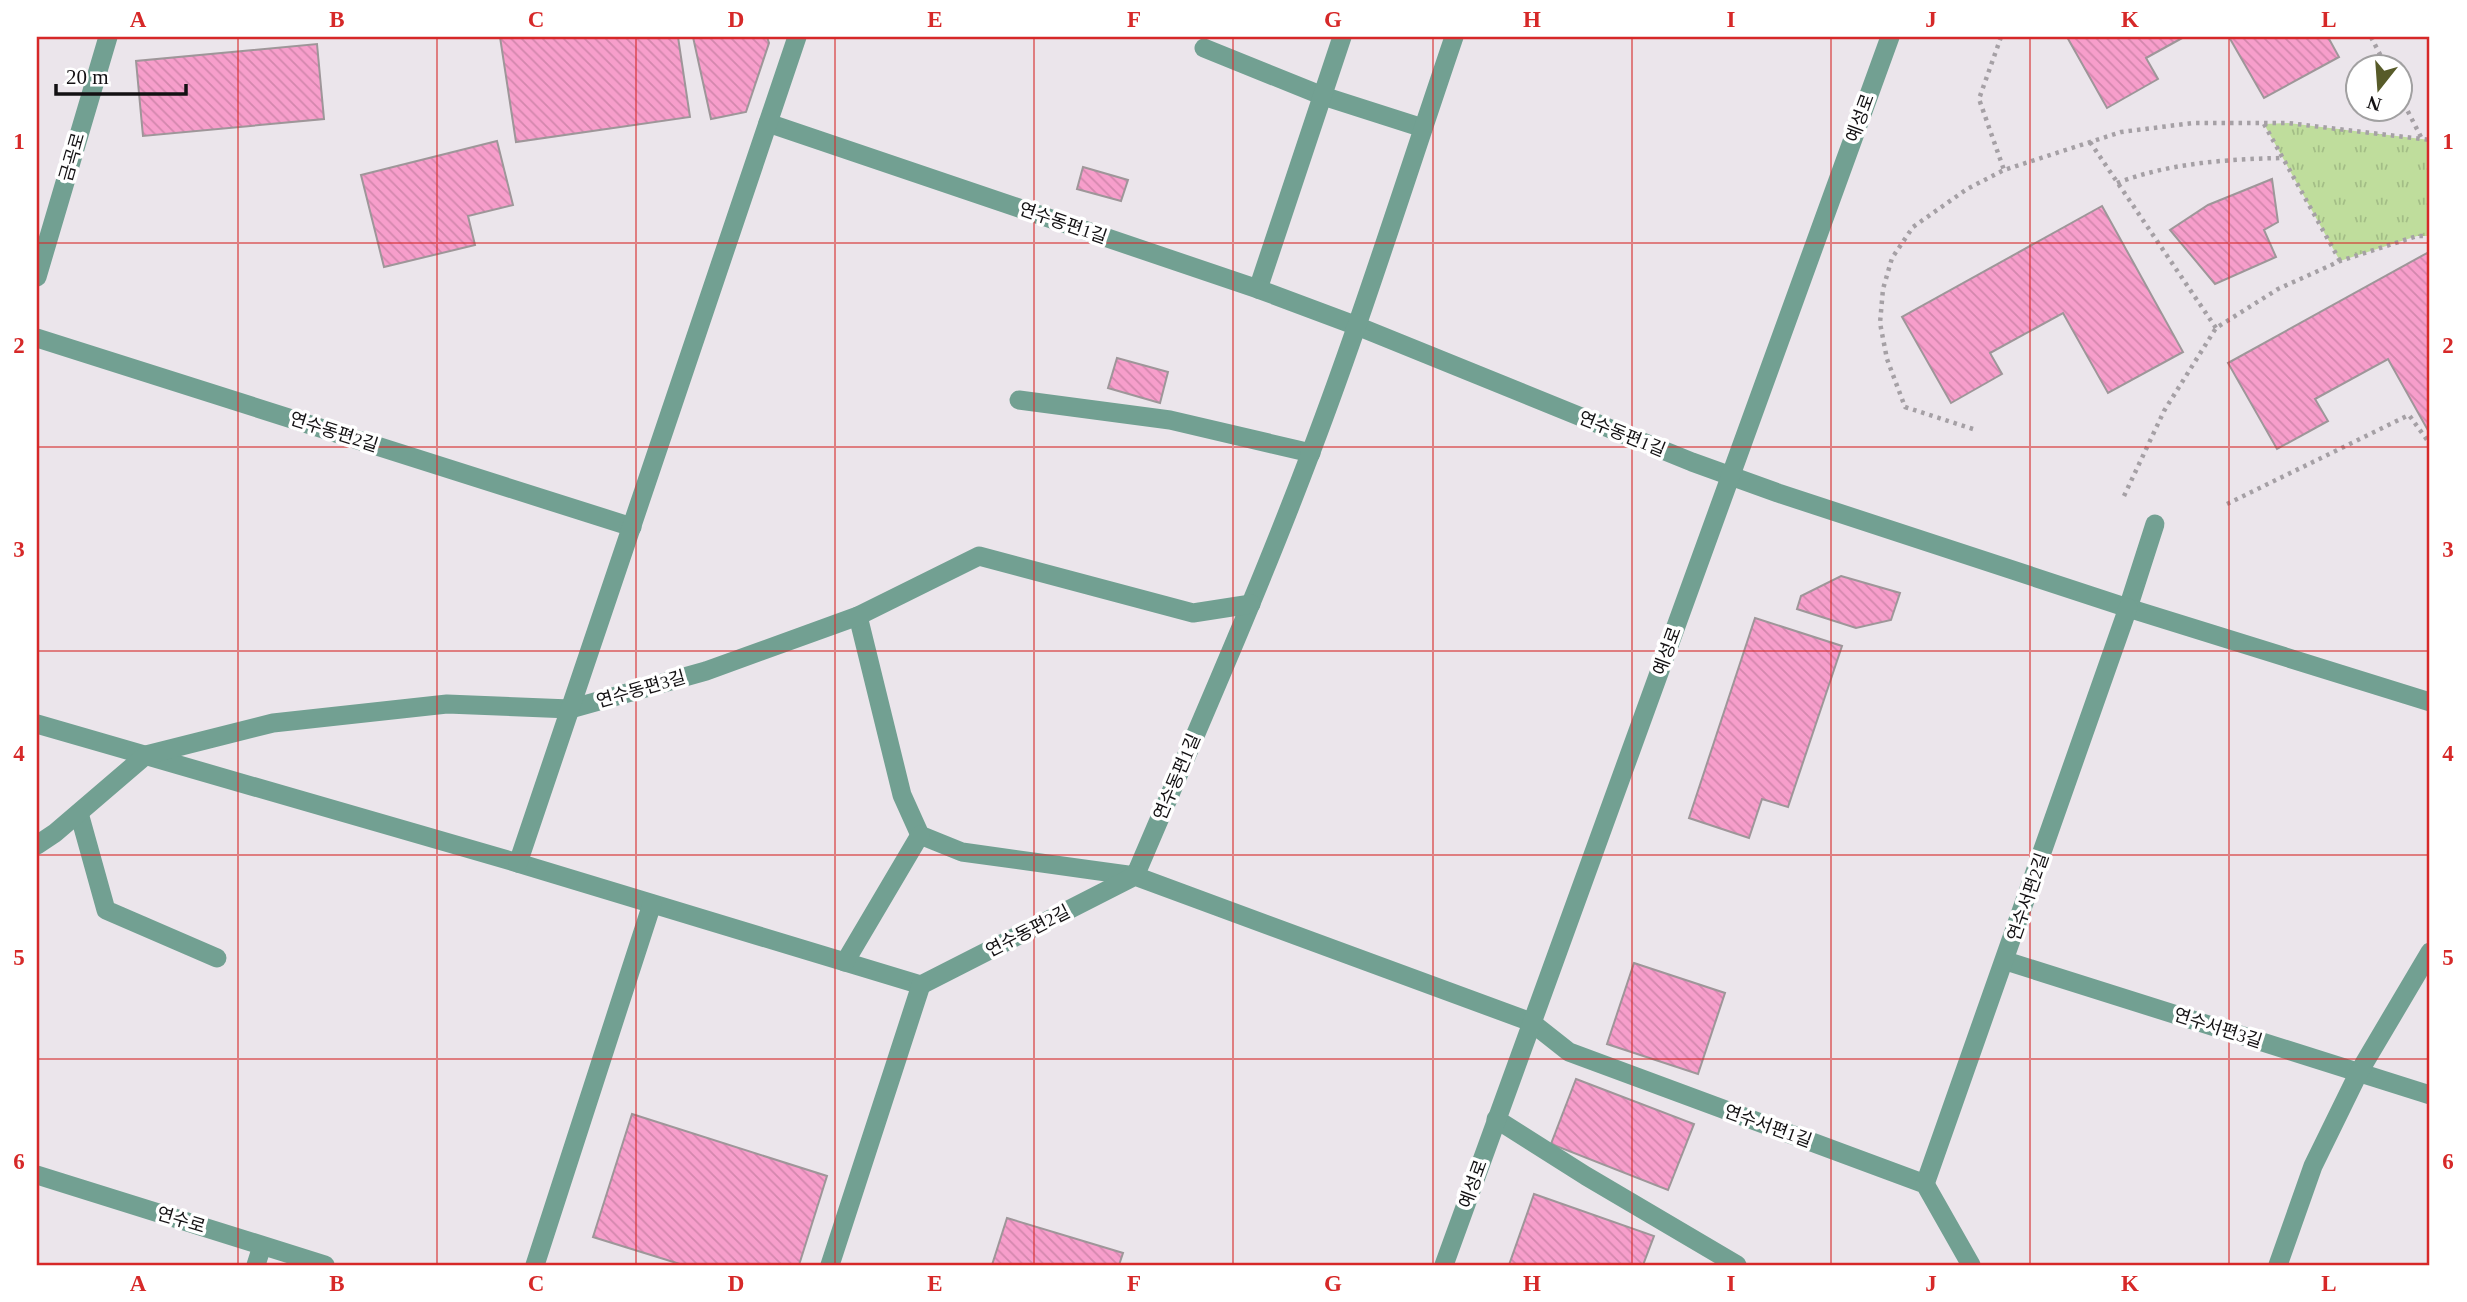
<svg xmlns="http://www.w3.org/2000/svg" width="2467" height="1302" font-family="'Times New Roman','Noto Sans KR',serif">
  <style>
    .park { fill: url(#park-tufts) }
    .building { fill: url(#building-back-hatch); stroke: #9e9699; stroke-width: 2 }
    .lines { fill: none; stroke-linecap: round; stroke-linejoin: round }
    .path { stroke: #a5a0a5; stroke-width: 4.5; stroke-dasharray: 3.5 5; stroke-linecap: butt }
    .service { stroke: #72a092; stroke-width: 19 }
    .minor { stroke: #72a092; stroke-width: 19 }
    .tertiary { stroke: #72a092; stroke-width: 19 }
    .grid { fill: none; stroke: #d62828; stroke-width: 2; stroke-opacity: 0.55 }
    .labels { text-anchor: middle; dominant-baseline: central; stroke-width: 7; stroke-linejoin: round; paint-order: stroke }
    .street-label { font-size: 18px; fill: #131113; stroke: #fff }
    .neatline { fill: none; stroke: #d62828; stroke-width: 2.5 }
    .grid-label { font-size: 23px; text-anchor: middle; font-weight: bold; fill: #d62828 }
  </style>
  <defs>
    <pattern id="park-tufts" width="24" height="20" patternUnits="userSpaceOnUse" patternTransform="scale(1.75)"><rect width="24" height="20" fill="#bfdd9c"/><path d="M3 7l-1-3M5 7V3M7 7l1-3M15 17l-1-3M17 17v-4M19 17l1-3" fill="none" stroke="#a3bd86"/></pattern>
    <pattern id="building-back-hatch" width="6" height="6" patternUnits="userSpaceOnUse" patternTransform="scale(1.75)"><rect width="6" height="6" fill="#f79ecb"/><path d="M-1 5l2 2M0 0l6 6M5-1l2 2" fill="none" stroke="#d387ad"/></pattern>
  </defs>
  <rect width="100%" height="100%" fill="#ebe5eb"/>
  <polygon class="park" points="2288,123 2430,140 2430,236 2417,236 2340,261 2264,124"/>
  <g class="building">
    <polygon points="500,37 678,37 690,117 516,142"/>
    <polygon points="693,37 767,37 769,43 746,112 711,119"/>
    <polygon points="2067,37 2184,37 2146,58 2158,79 2107,108"/>
    <polygon points="2229,37 2328,37 2339,57 2264,98"/>
    <polygon points="317,44 324,119 143,136 136,61"/>
    <polygon points="497,141 513,205 468,216 475,245 384,267 361,175"/>
    <polygon points="1083,167 1128,180 1121,201 1077,189"/>
    <polygon points="2272,179 2278,222 2264,230 2276,257 2215,284 2170,230 2208,205"/>
    <polygon points="2102,206 2183,352 2108,393 2063,313 1990,353 2002,374 1951,403 1902,317"/>
    <polygon points="2427,253 2430,258 2430,434 2388,359 2315,399 2328,421 2277,449 2228,363"/>
    <polygon points="1117,358 1168,372 1160,403 1108,388"/>
    <polygon points="1841,576 1900,593 1891,620 1856,628 1797,609 1801,596"/>
    <polygon points="1755,618 1842,646 1788,807 1762,799 1749,838 1689,818"/>
    <polygon points="1634,963 1725,993 1698,1074 1607,1044"/>
    <polygon points="1576,1079 1694,1124 1668,1190 1551,1144"/>
    <polygon points="632,1114 827,1176 799,1265 683,1265 593,1237"/>
    <polygon points="1534,1194 1654,1236 1643,1265 1509,1265"/>
    <polygon points="1007,1218 1123,1253 1119,1265 992,1265"/>
  </g>
  <g class="lines">
    <g class="path">
      <polyline points="2001,37 1979,99 2004,170"/>
      <polyline points="2371,37 2386,66"/>
      <polyline points="2400,96 2422,139"/>
      <polyline points="2264,124 2340,261"/>
      <polyline points="2090,142 2216,328"/>
      <path d="M2117 183C2169 163 2228 159 2283 158"/>
      <polyline points="1973,429 1905,407 1887,359 1880,323 1883,289 1892,258 1913,227 1967,189 2004,170 2121,132 2193,123 2288,123 2430,140"/>
      <polyline points="2124,496 2164,411 2216,328 2278,289 2340,261 2417,236 2430,236"/>
      <polyline points="2227,504 2409,415 2430,444"/>
    </g>
    <g class="service">
      <polyline points="1204,48 1323,96 1423,128"/>
      <polyline points="1258,289 1342,37"/>
      <polyline points="2128,608 2155,524"/>
      <polyline points="79,813 106,910 217,958"/>
      <polyline points="1496,1119 1586,1176 1737,1265"/>
      <polyline points="256,1265 262,1246"/>
    </g>
    <g class="minor">
      <polyline points="768,123 1258,289 1357,326 1692,462 1778,493 2128,608 2430,702"/>
      <polyline points="37,277 108,37"/>
      <polyline points="37,338 632,527"/>
      <polyline points="1019,400 1170,420 1311,453"/>
      <path d="M858 616 902 795 920 835 962 852 1135 876C1195 735 1257 595 1311 452 1363 315 1407 175 1454 37"/>
      <polyline points="37,724 518,863 921,985 1135,876 1531,1022 1569,1052 1925,1184 1971,1265"/>
      <polyline points="37,845 55,833 146,755 273,723 447,704 570,709 706,671 858,616 979,556 1193,613 1251,604"/>
      <polyline points="518,863 797,37"/>
      <polyline points="2006,961 2430,1095"/>
      <polyline points="845,962 920,835"/>
      <polyline points="37,1175 325,1265"/>
      <polyline points="1925,1184 2128,608"/>
      <polyline points="535,1265 652,904"/>
      <polyline points="830,1265 921,985"/>
      <polyline points="2278,1265 2313,1166 2359,1072 2430,952"/>
    </g>
    <polyline class="tertiary" points="1444,1265 1890,37"/>
  </g>
  <path class="grid" d="M238 37V1265M437 37V1265M636 37V1265M835 37V1265M1034 37V1265M1233 37V1265M1433 37V1265M1632 37V1265M1831 37V1265M2030 37V1265M2229 37V1265M37 243H2430M37 447H2430M37 651H2430M37 855H2430M37 1059H2430"/>
  <g class="labels">
    <g class="street-label">
      <text transform="translate(1860 118) rotate(-70)">예성로</text>
      <text transform="translate(72 157) rotate(-74)">금곡로</text>
      <text transform="translate(1063 223) rotate(19)">연수동편1길</text>
      <text transform="translate(334 432) rotate(18)">연수동편2길</text>
      <text transform="translate(1622 434) rotate(22)">연수동편1길</text>
      <text transform="translate(1667 651) rotate(-70)">예성로</text>
      <text transform="translate(641 689) rotate(-16)">연수동편3길</text>
      <text transform="translate(1177 777) rotate(-67)">연수동편1길</text>
      <text transform="translate(2028 897) rotate(-71)">연수서편2길</text>
      <text transform="translate(1028 931) rotate(-27)">연수동편2길</text>
      <text transform="translate(2218 1028) rotate(18)">연수서편3길</text>
      <text transform="translate(1768 1126) rotate(20)">연수서편1길</text>
      <text transform="translate(1473 1184) rotate(-70)">예성로</text>
      <text transform="translate(181 1220) rotate(17)">연수로</text>
    </g>
  </g>
  <rect width="2467" height="1302" fill="none" stroke="#ffffff" stroke-width="77"/>
  <g transform="translate(2379 88) rotate(197)"><circle r="33" fill="#ffffff" stroke="#a1a0a1" stroke-width="2"/>
  <path d="M0-5L12 26L0 18L-12 26Z" fill="#575b29"/>
  <text y="-10" font-size="19" font-weight="bold" text-anchor="middle" fill="#131113">N</text>
  </g>
  <path d="M56 84v10h130v-10" fill="none" stroke="#131113" stroke-width="3.5"/>
  <text x="66" y="84" font-size="21" fill="#131113" stroke="#ffffff" stroke-width="5" paint-order="stroke">20 m</text>
  <rect x="38" y="38" width="2390" height="1226" class="neatline"/>
  <g class="grid-label">
    <text x="138" y="27">A</text>
    <text x="337" y="27">B</text>
    <text x="536" y="27">C</text>
    <text x="736" y="27">D</text>
    <text x="935" y="27">E</text>
    <text x="1134" y="27">F</text>
    <text x="1333" y="27">G</text>
    <text x="1532" y="27">H</text>
    <text x="1731" y="27">I</text>
    <text x="1931" y="27">J</text>
    <text x="2130" y="27">K</text>
    <text x="2329" y="27">L</text>
    <text x="19" y="149">1</text>
    <text x="2448" y="149">1</text>
    <text x="19" y="353">2</text>
    <text x="2448" y="353">2</text>
    <text x="19" y="557">3</text>
    <text x="2448" y="557">3</text>
    <text x="19" y="761">4</text>
    <text x="2448" y="761">4</text>
    <text x="19" y="965">5</text>
    <text x="2448" y="965">5</text>
    <text x="19" y="1169">6</text>
    <text x="2448" y="1169">6</text>
    <text x="138" y="1291">A</text>
    <text x="337" y="1291">B</text>
    <text x="536" y="1291">C</text>
    <text x="736" y="1291">D</text>
    <text x="935" y="1291">E</text>
    <text x="1134" y="1291">F</text>
    <text x="1333" y="1291">G</text>
    <text x="1532" y="1291">H</text>
    <text x="1731" y="1291">I</text>
    <text x="1931" y="1291">J</text>
    <text x="2130" y="1291">K</text>
    <text x="2329" y="1291">L</text>
  </g>
</svg>
